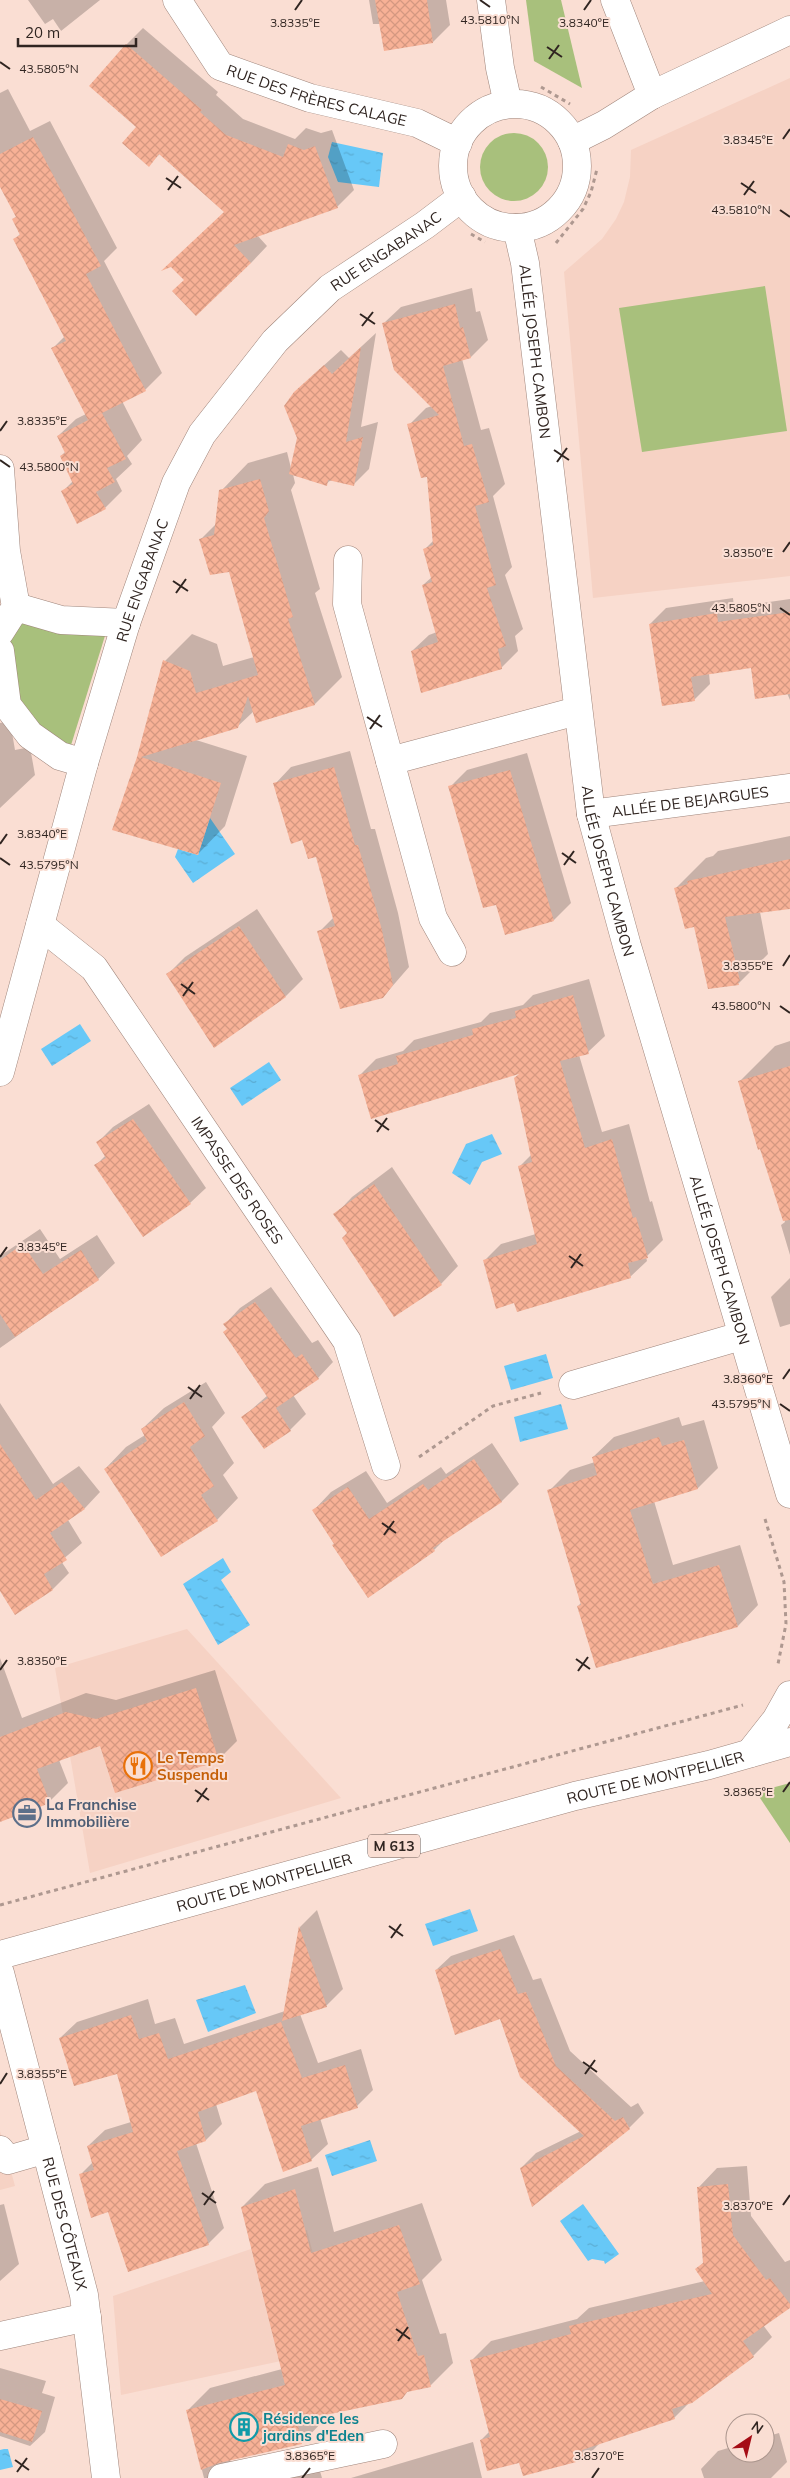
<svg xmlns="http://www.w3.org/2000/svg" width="790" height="2478" font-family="Mulish,sans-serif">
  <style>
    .built { fill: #f6d2c4 }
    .green { fill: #a8c07c }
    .water { fill: url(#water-ripples) }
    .shadow { fill: #0003 }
    .building { fill: url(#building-cross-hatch) }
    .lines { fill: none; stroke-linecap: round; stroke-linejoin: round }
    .minor-casing { stroke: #9f857b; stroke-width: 29 }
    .major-casing { stroke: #9f857b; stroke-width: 29 }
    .path { stroke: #ae9890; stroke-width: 3; stroke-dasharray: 4 4; stroke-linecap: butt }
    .minor { stroke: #fff; stroke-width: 28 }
    .major { stroke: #fff; stroke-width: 28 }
    .ticks { fill: none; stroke: #302521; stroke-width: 2 }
    .labels { text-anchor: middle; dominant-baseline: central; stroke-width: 4; stroke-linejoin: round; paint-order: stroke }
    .shield { fill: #faded3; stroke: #6d5c56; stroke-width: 1 }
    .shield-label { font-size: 14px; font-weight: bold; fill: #302521 }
    .street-label { font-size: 15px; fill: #302521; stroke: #faded3 }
    .food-label { font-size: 15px; font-weight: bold; fill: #c56008; stroke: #faded3; text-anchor: start }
    .service-label { font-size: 15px; font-weight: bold; fill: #4e5e75; stroke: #faded3; text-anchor: start }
    .culture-label { font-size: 15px; font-weight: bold; fill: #0d838f; stroke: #faded3; text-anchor: start }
    .ticks-label { font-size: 12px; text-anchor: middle; fill: #302521; stroke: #faded3; stroke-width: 4; stroke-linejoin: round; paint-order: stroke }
  </style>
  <defs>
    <pattern id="water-ripples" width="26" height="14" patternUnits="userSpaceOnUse" patternTransform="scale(1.25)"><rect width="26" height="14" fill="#67c8f7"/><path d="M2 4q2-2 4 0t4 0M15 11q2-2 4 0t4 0" fill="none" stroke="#5aacd3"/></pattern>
    <pattern id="building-cross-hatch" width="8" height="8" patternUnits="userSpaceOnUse" patternTransform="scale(1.25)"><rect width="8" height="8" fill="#f7b196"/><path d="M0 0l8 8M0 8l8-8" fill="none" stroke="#d49881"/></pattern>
  </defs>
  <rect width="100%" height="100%" fill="#faded3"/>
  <g class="built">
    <polygon points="790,78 790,576 593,598 564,272 602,239 616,219 624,202 630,177 631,150"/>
    <polygon points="187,1629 341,1798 90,1873 55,1668"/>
    <polygon points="0,2131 15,2186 0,2190"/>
    <polygon points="307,2230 337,2349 121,2395 113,2296"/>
  </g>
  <g class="green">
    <polygon points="526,0 561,0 582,88 534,61"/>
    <circle cx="514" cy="167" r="34"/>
    <polygon points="765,286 787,431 642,452 619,308"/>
    <polygon points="16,607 109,623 67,758 30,735 1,665"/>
    <polygon points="790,1783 790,1843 756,1792"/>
  </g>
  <g class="water">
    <polygon points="332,142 383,153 379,187 338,182 328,157"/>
    <polygon points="210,818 235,854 193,883 175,857 178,849 198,855"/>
    <polygon points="80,1024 91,1041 52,1066 41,1049"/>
    <polygon points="269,1062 281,1080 242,1106 230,1088"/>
    <polygon points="492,1134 502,1154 482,1162 470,1185 452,1173 466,1144"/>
    <polygon points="546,1354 553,1378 511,1390 504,1366"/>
    <polygon points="561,1404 568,1429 520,1442 514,1417"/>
    <polygon points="223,1558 231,1572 221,1580 250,1625 218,1645 183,1584"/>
    <polygon points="470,1909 478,1931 433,1946 425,1924"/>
    <polygon points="245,1985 256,2013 208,2032 196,2000"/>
    <polygon points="370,2140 377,2161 332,2176 325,2155"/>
    <polygon points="583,2204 619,2254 605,2264 604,2261 592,2259 588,2261 560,2221"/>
    <polygon points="4,2449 8,2449 13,2467 0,2470 0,2450"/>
  </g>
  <g class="shadow">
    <polygon points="28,0 100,0 61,31 53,19 45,24"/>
    <polygon points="369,0 446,0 450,25 433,42 380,24 373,24"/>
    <polygon points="143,28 218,92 216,95 243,119 295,139 306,128 321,133 332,130 354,190 337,207 257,235 267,246 251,263 185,280 225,212 161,153 148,165 138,127 126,45"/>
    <polygon points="8,89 30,131 50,121 117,248 104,261 162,373 145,390 122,401 142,440 127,456 132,464 116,479 122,491 105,508 62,492 73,481 61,456 66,451 58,436 76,419 86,414 52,349 65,336 14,240 21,233 13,219 17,216 0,185 0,93"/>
    <polygon points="472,288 476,312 480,311 488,340 471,357 462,359 481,430 489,428 505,484 493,496 512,567 505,575 523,629 515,636 518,651 501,668 412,651 429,635 437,632 423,585 432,577 425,549 434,540 428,475 409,425 426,408 432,406 384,323 401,307"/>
    <polygon points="376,333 361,427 378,422 369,469 353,485 331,480 326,484 293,474 295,483 291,490 320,589 315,593 342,677 315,704 254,711 237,727 196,740 247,756 225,826 198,854 138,758 165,661 192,634 217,644 223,666 254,657 230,571 200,540 217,523 221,491 248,463 287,452 291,468 312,376 341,350 349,358"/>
    <polygon points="733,598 734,607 790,599 790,700 787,693 752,666 709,673 710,684 694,700 650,624 666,608"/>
    <polygon points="10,721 15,750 30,747 35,775 0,808 0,723"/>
    <polygon points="350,751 371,829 375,829 398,913 409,967 383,997 319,932 334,917 317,855 303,839 275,784 291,767"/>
    <polygon points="527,753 571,903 554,920 497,903 450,787 467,770"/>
    <polygon points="790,836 790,908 760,912 768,954 738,984 695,926 676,888 706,858 713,856 718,851"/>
    <polygon points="257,909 303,979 286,996 168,974 185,957"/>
    <polygon points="589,979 605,1036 588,1052 579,1055 602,1132 629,1124 650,1202 652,1201 663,1240 646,1257 647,1261 630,1277 515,1301 484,1261 501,1244 536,1234 519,1167 532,1154 522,1072 360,1075 376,1059 403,1051 414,1040 481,1022 490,1013 523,1005 533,995"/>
    <polygon points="790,1041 790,1255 781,1225 785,1222 739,1082 775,1046"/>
    <polygon points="149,1104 206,1188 190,1203 95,1166 106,1155 98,1142 113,1127"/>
    <polygon points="392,1167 458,1266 441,1284 348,1233 335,1215 352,1197"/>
    <polygon points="40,1229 60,1259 97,1235 115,1263 98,1279 0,1348 0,1256"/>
    <polygon points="790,1278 790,1324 780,1327 771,1297"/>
    <polygon points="271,1287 312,1343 318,1340 333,1362 318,1378 293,1395 306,1414 290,1430 243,1417 268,1395 225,1324 240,1308"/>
    <polygon points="206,1382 225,1413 212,1427 234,1463 223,1475 238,1498 217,1520 105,1469 126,1447 145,1435 142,1429 164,1408"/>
    <polygon points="0,1403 53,1484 79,1466 100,1492 85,1508 68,1520 82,1543 61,1561 69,1573 53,1589 15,1613 0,1588"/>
    <polygon points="679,1417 682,1426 704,1420 718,1468 698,1488 654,1501 673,1565 740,1545 758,1605 738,1626 597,1667 578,1606 582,1602 549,1491 570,1470 595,1462 593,1457 614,1437"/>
    <polygon points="492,1443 519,1484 502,1501 444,1540 434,1550 335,1543 314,1510 331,1492 366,1471 387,1503 441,1467 446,1474"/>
    <polygon points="0,1658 22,1718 86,1693 116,1700 215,1670 237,1741 218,1760 101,1744 59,1760 68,1783 49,1802 0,1804"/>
    <polygon points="317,1910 343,1989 326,2006 300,2014 318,2063 361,2049 373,2090 357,2106 320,2118 328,2144 311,2160 257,2089 216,2104 222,2124 206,2140 196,2143 224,2228 208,2244 109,2210 80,2175 93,2162 88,2146 105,2130 131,2122 118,2072 60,2038 77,2022 148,1999 155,2024 175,2018 184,2044 285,2011 300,1927"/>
    <polygon points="514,1935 533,1980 541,1978 570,2051 631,2107 638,2103 644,2113 629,2128 521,2168 536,2153 581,2131 501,2017 436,1970 451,1956"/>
    <polygon points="747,2166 751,2216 785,2262 790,2260 790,2306 763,2325 772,2337 753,2356 690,2402 674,2418 600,2443 584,2459 520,2461 481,2440 490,2431 472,2360 491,2341 577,2319 589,2308 705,2281 697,2269 705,2261 699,2187 717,2168"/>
    <polygon points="318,2167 334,2232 422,2203 442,2260 422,2280 440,2334 446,2333 453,2363 430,2386 409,2390 402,2398 323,2414 324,2420 302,2443 229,2459 233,2466 316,2457 322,2478 204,2478 187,2411 210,2388 282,2369 242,2207 265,2184"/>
    <polygon points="4,2204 19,2264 0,2281 0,2205"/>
    <polygon points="0,2368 46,2381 42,2393 55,2397 45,2432 30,2446 0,2436"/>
    <polygon points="779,2433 787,2462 771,2478 704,2478 701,2469 718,2451 735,2446 735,2453 765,2453 765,2437"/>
    <polygon points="473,2442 482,2478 351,2478"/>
  </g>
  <g class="building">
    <polygon points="375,0 427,0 433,43 384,51"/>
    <polygon points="126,44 202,110 200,112 226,135 283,157 288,144 304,150 315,146 338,208 234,245 251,263 196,316 172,291 184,280 171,267 161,271 224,212 159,154 149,167 122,143 136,127 89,86"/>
    <polygon points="33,137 101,266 86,274 146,391 88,420 51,348 66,341 13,239 20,235 12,219 16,217 0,187 0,154"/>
    <polygon points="455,304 460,328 463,327 471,358 443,366 464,446 472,444 489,502 475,506 496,585 487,588 506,646 498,649 502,669 421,693 411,651 438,642 422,585 432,582 423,549 433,545 427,477 421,478 407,424 439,415 394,370 382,323"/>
    <polygon points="361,347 346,442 363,437 354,486 328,480 327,486 289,474 297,438 284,406 294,392 324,365 332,374"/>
    <polygon points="102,413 126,459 107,468 115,482 96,492 106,509 77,524 61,491 73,484 60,456 65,453 57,436"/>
    <polygon points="260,479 269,511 264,518 293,617 288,619 315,705 256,723 248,696 238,728 141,757 221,783 198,855 112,830 137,757 163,660 190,671 196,693 258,675 229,572 210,575 199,539 214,535 219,490"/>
    <polygon points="790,612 790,694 755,699 751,668 691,677 695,701 662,706 649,624 717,613 718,622"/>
    <polygon points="334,767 355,845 358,845 382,930 393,985 383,998 340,1009 317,931 335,926 316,857 308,859 302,840 291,844 273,783"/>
    <polygon points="510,770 554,921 505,935 496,905 483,908 448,786"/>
    <polygon points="790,859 790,909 725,917 740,981 738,982 739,985 708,989 694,927 685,929 674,888 688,884 687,881"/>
    <polygon points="239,926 286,997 214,1048 166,974"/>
    <polygon points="573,995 589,1054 560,1061 585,1148 612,1139 633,1218 636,1217 648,1258 628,1263 631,1278 517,1312 514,1303 496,1309 483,1260 537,1244 518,1166 532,1162 514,1078 519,1074 371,1119 358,1075 398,1064 396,1056 473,1035 472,1029 516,1018 515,1011"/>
    <polygon points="790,1066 790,1220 783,1221 760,1149 758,1150 738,1081"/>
    <polygon points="133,1119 191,1204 143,1237 94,1165 106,1158 96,1142"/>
    <polygon points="374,1184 442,1285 394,1317 342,1238 347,1233 333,1214"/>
    <polygon points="23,1244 43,1274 81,1250 99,1280 15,1337 0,1314 0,1260"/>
    <polygon points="255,1302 296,1358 302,1354 319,1379 276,1408 291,1431 264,1449 241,1417 268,1398 223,1332 227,1329 223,1324"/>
    <polygon points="184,1402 205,1436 190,1447 214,1486 201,1495 218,1521 161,1557 104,1469 147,1441 141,1429"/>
    <polygon points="659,1437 662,1446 684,1440 698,1489 630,1510 653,1584 719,1565 738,1627 596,1668 577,1606 581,1605 547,1490 597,1475 592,1457"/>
    <polygon points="0,1444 36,1500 62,1482 85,1509 50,1533 67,1560 44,1574 53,1590 15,1615 0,1591"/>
    <polygon points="474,1459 502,1502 433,1548 435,1551 368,1598 332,1545 334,1544 312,1510 348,1487 369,1519 423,1484 428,1490"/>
    <polygon points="196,1688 219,1761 115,1793 100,1746 37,1769 50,1803 0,1822 0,1737 66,1712 96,1719"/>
    <polygon points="299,1926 327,2007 282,2021"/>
    <polygon points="500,1949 518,1994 526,1992 556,2066 615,2121 623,2117 630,2129 532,2207 520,2168 584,2136 520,2077 500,2019 455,2035 435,1970"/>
    <polygon points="131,2015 139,2039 159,2033 168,2059 281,2022 302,2078 345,2065 358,2108 301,2126 312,2161 283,2172 256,2091 198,2112 206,2141 177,2151 209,2245 128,2272 108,2212 91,2218 79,2174 94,2170 87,2146 133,2132 117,2074 74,2086 59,2038"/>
    <polygon points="728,2184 733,2235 766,2280 770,2278 790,2304 790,2308 743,2341 754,2357 692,2403 672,2409 675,2419 582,2450 584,2460 523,2476 519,2463 487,2471 480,2440 490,2437 470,2360 571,2334 569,2326 712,2294 695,2269 703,2263 697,2187"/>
    <polygon points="295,2189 311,2253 399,2225 420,2284 397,2292 418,2356 424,2355 431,2387 407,2392 402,2399 297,2421 302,2444 219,2463 201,2470 186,2410 285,2385 241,2207"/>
    <polygon points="0,2399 42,2411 32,2442 0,2432"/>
  </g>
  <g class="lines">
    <defs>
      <g id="minor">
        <path id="s1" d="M177 0 220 66 310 98 417 123 458 143"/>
        <polyline points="491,0 500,68 508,104"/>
        <polyline points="615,0 652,95"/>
        <circle cx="515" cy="166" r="62"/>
        <polyline points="572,141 604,125 652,95 790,30"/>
        <path id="s2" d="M517 228 525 263 591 814 627 946 790 1494"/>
        <polyline points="0,469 6,551 16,607 0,632"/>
        <polyline points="348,560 347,604 390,761 577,711"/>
        <polyline points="16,607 61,620 126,623"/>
        <polyline points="0,651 7,705 30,735 60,756 84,763"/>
        <polyline points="390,761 433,918 452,952"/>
        <path id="s3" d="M591 814 790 788"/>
        <path id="s4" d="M40 925 94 968 347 1341 386 1466"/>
        <path id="s5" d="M0 1072 84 763 126 623 176 483 202 434 275 341 330 288 425 225 462 197"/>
        <polyline points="573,1385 741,1336"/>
        <polyline points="750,1753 776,1720 790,1695"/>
        <path id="s6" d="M0 1973 84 2295 106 2478"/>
        <polyline points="0,2150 8,2160 46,2149"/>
        <polyline points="0,2336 87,2317"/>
        <polyline points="222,2478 383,2444"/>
      </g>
      <g id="major">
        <path id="s7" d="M0 1955 575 1796 709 1765 790 1742"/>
      </g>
    </defs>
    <use href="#minor" class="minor-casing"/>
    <use href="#major" class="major-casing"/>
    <g class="path">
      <polyline points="541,87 570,104"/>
      <polyline points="471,234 485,242"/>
      <polyline points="556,243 583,209 591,192 597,169"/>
      <polyline points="419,1457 493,1406 541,1393"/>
      <polyline points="765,1519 784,1582 786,1624 778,1664"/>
      <polyline points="0,1905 743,1705"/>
    </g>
    <use href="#minor" class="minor"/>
    <use href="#major" class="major"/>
  </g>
  <path class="ticks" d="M480 0 490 7M295 10 302 0M584 10 591 0M547 47 562 57M549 59 559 45M0 62 10 69M783 139 790 129M166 178 181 188M741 183 756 193M168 190 178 176M744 195 754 181M780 210 790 217M360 314 375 324M362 326 373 312M0 431 7 421M554 450 569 460M0 460 10 467M557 462 567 448M783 552 790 542M173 581 188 591M176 593 186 579M780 608 790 615M367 717 382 727M370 729 380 715M0 844 7 834M562 853 576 863M0 858 10 865M564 865 574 851M783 966 790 955M181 984 195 994M183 996 193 982M780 1006 790 1013M375 1120 389 1130M377 1132 387 1118M569 1256 583 1266M0 1257 7 1247M571 1268 581 1254M783 1379 790 1369M188 1387 202 1397M190 1399 200 1385M780 1404 790 1411M382 1523 396 1533M384 1535 394 1521M576 1659 590 1669M0 1670 7 1660M578 1671 588 1657M195 1790 209 1800M783 1792 790 1782M197 1802 207 1788M389 1926 403 1936M391 1938 401 1924M583 2062 597 2072M585 2074 595 2060M0 2084 7 2073M202 2193 216 2203M204 2205 214 2191M783 2205 790 2195M396 2329 410 2339M398 2341 408 2327M15 2460 29 2470M17 2472 27 2458M302 2478 310 2468M592 2478 599 2468"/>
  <defs>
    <symbol id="restaurant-ring" viewBox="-11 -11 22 22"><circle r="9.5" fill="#faded3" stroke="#e8710a" stroke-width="1.5"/><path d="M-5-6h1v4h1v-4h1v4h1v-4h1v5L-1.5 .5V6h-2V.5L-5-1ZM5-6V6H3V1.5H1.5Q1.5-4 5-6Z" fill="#e8710a"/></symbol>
    <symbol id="office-ring" viewBox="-11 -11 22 22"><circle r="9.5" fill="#faded3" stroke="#5c6f8a" stroke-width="1.5"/><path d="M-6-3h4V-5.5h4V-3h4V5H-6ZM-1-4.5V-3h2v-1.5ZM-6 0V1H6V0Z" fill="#5c6f8a"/></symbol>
    <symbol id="building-ring" viewBox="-11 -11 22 22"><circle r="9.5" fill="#faded3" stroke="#0f9aa8" stroke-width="1.5"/><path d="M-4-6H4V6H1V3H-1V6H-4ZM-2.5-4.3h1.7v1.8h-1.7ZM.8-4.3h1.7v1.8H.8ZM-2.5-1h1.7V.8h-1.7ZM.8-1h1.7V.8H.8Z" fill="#0f9aa8"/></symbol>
  </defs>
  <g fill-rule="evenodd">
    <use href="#restaurant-ring" x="122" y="1750" width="32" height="32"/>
    <use href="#office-ring" x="11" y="1797" width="32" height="32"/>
    <use href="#building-ring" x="228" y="2411" width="32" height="32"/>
  </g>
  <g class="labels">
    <rect class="shield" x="368" y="1834.5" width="52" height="23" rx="4"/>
    <g class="shield-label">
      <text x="394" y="1846">M 613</text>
    </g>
    <g class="street-label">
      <text stroke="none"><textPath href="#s1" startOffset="180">RUE DES FRÈRES CALAGE</textPath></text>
      <text stroke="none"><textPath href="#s5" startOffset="932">RUE ENGABANAC</textPath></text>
      <text stroke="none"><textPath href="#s2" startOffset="125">ALLÉE JOSEPH CAMBON</textPath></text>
      <text stroke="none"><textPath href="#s5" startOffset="512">RUE ENGABANAC</textPath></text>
      <text stroke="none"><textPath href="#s3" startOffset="100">ALLÉE DE BEJARGUES</textPath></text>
      <text stroke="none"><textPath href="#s2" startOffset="650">ALLÉE JOSEPH CAMBON</textPath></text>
      <text stroke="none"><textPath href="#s4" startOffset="325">IMPASSE DES ROSES</textPath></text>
      <text stroke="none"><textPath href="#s2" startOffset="1055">ALLÉE JOSEPH CAMBON</textPath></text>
      <text stroke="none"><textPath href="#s7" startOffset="679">ROUTE DE MONTPELLIER</textPath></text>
      <text stroke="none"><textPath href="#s7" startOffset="274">ROUTE DE MONTPELLIER</textPath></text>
      <text stroke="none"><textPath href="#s6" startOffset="259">RUE DES CÔTEAUX</textPath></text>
    </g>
    <g class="food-label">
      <text x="157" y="1757">Le Temps<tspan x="157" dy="17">Suspendu</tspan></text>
    </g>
    <g class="service-label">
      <text x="46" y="1804">La Franchise<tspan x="46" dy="17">Immobilière</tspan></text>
    </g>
    <g class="culture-label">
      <text x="263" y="2418">Résidence les<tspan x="263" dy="17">jardins d'Eden</tspan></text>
    </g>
  </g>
  <g class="ticks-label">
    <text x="490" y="24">43.5810°N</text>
    <text x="295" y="27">3.8335°E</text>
    <text x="584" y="27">3.8340°E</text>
    <text x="49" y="73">43.5805°N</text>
    <text x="748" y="144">3.8345°E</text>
    <text x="741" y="214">43.5810°N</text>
    <text x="42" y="425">3.8335°E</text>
    <text x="49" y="471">43.5800°N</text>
    <text x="748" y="557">3.8350°E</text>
    <text x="741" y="612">43.5805°N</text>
    <text x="42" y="838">3.8340°E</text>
    <text x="49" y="869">43.5795°N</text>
    <text x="748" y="970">3.8355°E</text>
    <text x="741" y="1010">43.5800°N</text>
    <text x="42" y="1251">3.8345°E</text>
    <text x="748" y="1383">3.8360°E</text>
    <text x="741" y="1408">43.5795°N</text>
    <text x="42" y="1665">3.8350°E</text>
    <text x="748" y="1796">3.8365°E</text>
    <text x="42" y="2078">3.8355°E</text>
    <text x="748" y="2210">3.8370°E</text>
    <text x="310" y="2460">3.8365°E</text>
    <text x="599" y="2460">3.8370°E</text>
  </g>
  <g transform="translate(750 2438) rotate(35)"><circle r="24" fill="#faded3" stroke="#a9948c"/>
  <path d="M0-4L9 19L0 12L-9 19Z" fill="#a50d15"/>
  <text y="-8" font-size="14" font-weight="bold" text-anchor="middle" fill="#302521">N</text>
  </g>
  <path d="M18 38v8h118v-8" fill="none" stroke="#302521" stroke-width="2.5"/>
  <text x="25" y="38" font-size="15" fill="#302521" stroke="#faded3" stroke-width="4" paint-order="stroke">20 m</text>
</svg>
